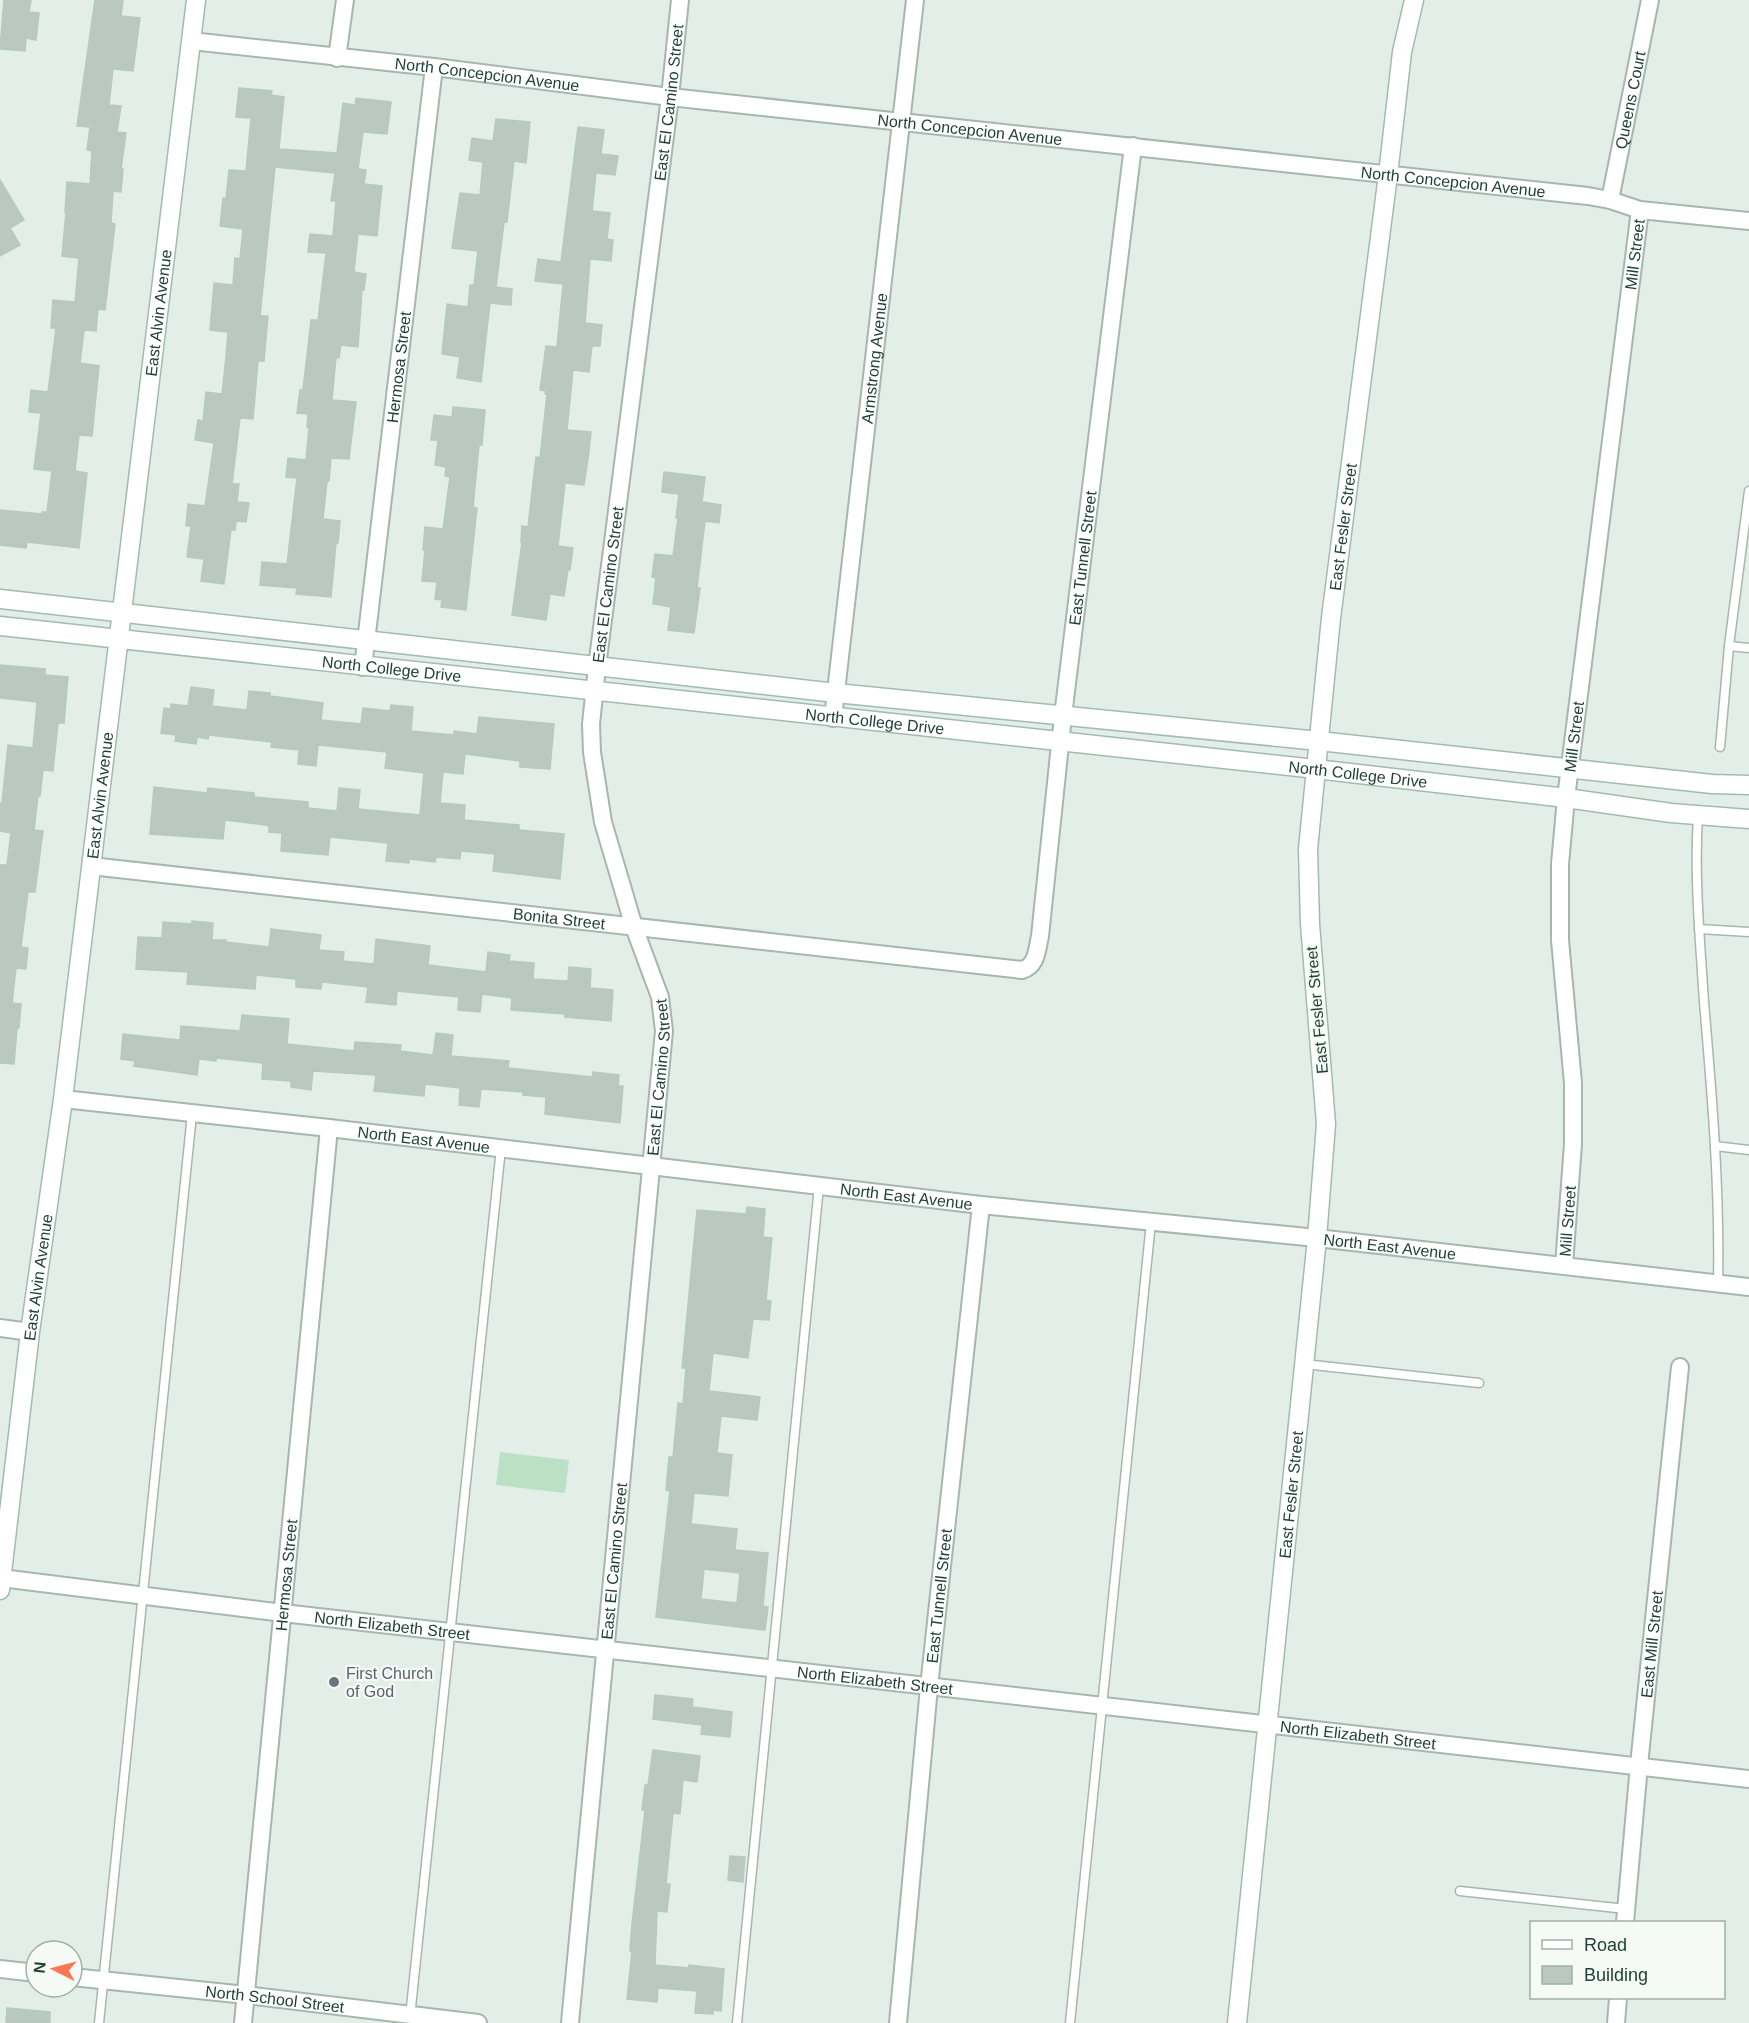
<svg xmlns="http://www.w3.org/2000/svg" width="1749" height="2023" font-family="Helvetica,sans-serif">
  <style>
    .green { fill: #bbe1c4 }
    .building { fill: #b9c9c2; stroke: #b5c9c0; stroke-width: 1.5; fill-rule: evenodd }
    .lines { fill: none; stroke-linecap: round; stroke-linejoin: round }
    .lane-casing { stroke: #a6b7b0; stroke-width: 11 }
    .street-casing { stroke: #a6b7b0; stroke-width: 20 }
    .secondary-casing { stroke: #a1bbb1; stroke-width: 21 }
    .lane { stroke: #fff; stroke-width: 8 }
    .street { stroke: #fff; stroke-width: 16 }
    .secondary { stroke: #fff; stroke-width: 18 }
    .worship-dot { fill: #6b7280; stroke: #f5faf7; stroke-width: 2 }
    .labels { text-anchor: middle; dominant-baseline: central; stroke-width: 4.5; stroke-linejoin: round; paint-order: stroke }
    .street-label { font-size: 16px; fill: #214238; stroke: #f5faf7 }
    .worship-label { font-size: 16px; fill: #5b616d; stroke: #f5faf7; text-anchor: start }
  </style>
  <rect width="100%" height="100%" fill="#e4eee9"/>
  <polygon class="green" points="500,1452 569,1460 565,1493 496,1485"/>
  <g class="building">
    <polygon points="4,0 31,0 29,12 39,13 36,40 26,38 25,51 0,49"/>
    <polygon points="95,0 123,0 121,16 140,18 133,71 113,69 109,105 121,106 117,132 126,133 121,169 123,169 121,192 113,191 111,223 115,224 105,310 98,309 96,331 84,330 80,363 99,366 92,436 79,435 75,471 87,473 79,548 27,542 26,548 0,545 0,510 42,514 42,512 47,512 52,471 34,469 41,413 29,412 31,390 48,392 56,328 51,328 53,300 75,302 79,258 62,256 66,212 65,212 67,182 90,184 92,151 87,150 90,127 77,126"/>
    <polygon points="239,88 272,91 271,95 284,97 279,149 337,153 343,103 355,105 356,98 391,102 387,134 363,132 358,169 366,170 364,184 382,186 377,236 358,234 354,272 366,274 364,290 362,290 358,347 341,345 339,358 336,357 332,400 356,402 349,459 331,458 329,481 327,481 323,519 340,521 338,543 336,543 331,597 296,594 297,588 260,585 262,562 287,564 297,478 286,477 288,458 306,460 309,427 307,427 308,414 297,413 300,390 303,390 311,320 318,320 326,253 308,252 310,234 333,236 336,201 331,201 335,173 275,167 260,316 268,316 264,361 258,361 253,419 240,418 232,484 239,484 237,502 249,503 246,522 236,521 235,530 231,530 224,584 201,581 204,559 187,557 191,526 186,526 188,504 205,506 214,443 195,440 198,420 203,421 206,392 222,394 226,357 228,332 210,330 214,283 233,285 235,258 240,259 243,229 220,226 223,198 226,199 229,170 246,171 251,118 236,117"/>
    <polygon points="496,119 530,122 526,163 514,161 507,222 504,222 496,287 512,289 511,305 490,303 481,382 457,378 460,357 442,354 447,304 468,307 470,285 474,285 478,251 452,248 460,193 480,195 483,162 469,160 472,138 493,141"/>
    <polygon points="578,127 604,130 601,154 618,156 615,175 596,173 592,211 610,213 607,239 613,240 611,261 590,259 585,323 602,325 600,346 592,346 589,372 573,370 567,430 591,432 588,459 584,485 565,483 558,546 573,548 570,570 568,570 564,596 550,594 546,620 512,615 522,542 521,542 522,526 528,527 536,457 540,458 547,394 545,394 546,391 540,390 546,346 557,347 563,284 535,281 538,259 561,262"/>
    <polygon points="0,180 24,220 10,228 20,245 0,256"/>
    <polygon points="453,407 485,410 482,445 479,445 473,507 477,508 466,610 441,607 442,600 435,599 437,582 422,581 425,550 423,550 425,527 443,529 450,477 445,476 446,467 435,465 438,440 431,440 434,415 452,417"/>
    <polygon points="664,472 705,477 702,502 721,505 719,523 705,521 697,588 700,588 694,633 668,630 671,607 653,604 656,578 652,577 655,554 673,556 678,518 676,518 679,494 662,492"/>
    <polygon points="0,665 45,669 45,675 68,677 64,723 58,723 53,771 43,770 40,796 38,796 34,830 43,831 35,892 28,892 21,947 28,948 26,969 16,968 12,1003 21,1004 19,1028 17,1028 14,1064 0,1063 0,865 7,865 11,833 0,831 0,803 2,803 8,745 33,748 37,702 0,698"/>
    <polygon points="191,687 214,690 212,706 247,710 249,691 270,693 270,696 323,703 321,720 361,724 363,708 390,711 391,705 413,707 411,731 454,735 454,731 477,734 479,717 554,724 550,769 520,767 520,761 465,754 463,774 443,772 440,803 465,805 464,820 519,825 519,830 564,834 560,879 493,871 495,854 461,851 460,859 436,857 435,862 409,859 409,863 386,861 388,843 330,837 328,855 281,851 282,833 269,832 269,826 258,824 225,820 223,839 150,834 154,787 207,793 208,788 254,793 254,797 308,802 308,808 337,811 339,788 360,790 358,809 420,815 424,773 385,768 387,752 318,745 316,766 298,764 299,750 271,747 272,742 209,735 208,739 197,737 196,744 175,741 176,735 161,733 164,708 171,709 171,704 188,706"/>
    <polygon points="192,921 213,923 212,940 226,940 225,942 269,947 271,929 321,935 319,950 344,952 343,961 374,964 376,939 430,946 428,965 486,972 488,952 510,955 509,961 534,963 533,979 568,981 569,967 591,969 590,988 613,990 611,1021 565,1017 565,1014 511,1010 512,998 482,994 480,1012 458,1010 459,997 397,991 396,1005 366,1002 368,987 322,982 321,989 296,987 296,979 256,975 255,989 187,984 188,972 136,969 138,937 162,938 163,922 192,924"/>
    <polygon points="242,1015 289,1019 287,1044 354,1051 355,1042 401,1045 400,1051 433,1055 436,1033 453,1035 451,1056 509,1061 508,1068 592,1077 593,1072 619,1075 618,1086 623,1086 620,1123 545,1114 546,1097 523,1095 523,1092 481,1089 479,1107 459,1105 460,1088 425,1084 424,1096 374,1091 376,1075 313,1071 311,1090 291,1087 291,1081 262,1079 263,1063 216,1058 216,1061 199,1059 197,1075 134,1066 135,1061 121,1059 123,1034 180,1040 181,1026 240,1031"/>
    <path d="M747 1207 765 1209 763 1237 772 1238 766 1300 771 1301 769 1320 753 1319 748 1358 713 1353 709 1391 760 1397 757 1420 721 1416 717 1453 732 1455 728 1496 694 1493 691 1524 737 1529 735 1550 768 1553 763 1606 768 1607 765 1630 656 1617 670 1491 666 1490 669 1457H673L678 1403 683 1404 686 1368H682L697 1210 746 1214ZM704 1569 740 1573 737 1603 701 1599Z"/>
    <polygon points="655,1695 693,1699 692,1707 732,1712 730,1737 701,1734 702,1725 653,1719"/>
    <polygon points="653,1750 700,1756 697,1782 683,1780 680,1814 673,1813 666,1884 670,1884 667,1912 657,1911 655,1965 688,1968 689,1965 724,1969 721,2011 713,2010 713,2014 695,2013 697,1991 658,1988 657,2002 627,1999 632,1951 630,1951 632,1924 645,1810 642,1810 645,1785 648,1785"/>
    <polygon points="730,1856 745,1857 743,1882 728,1880"/>
    <polygon points="7,2008 50,2012 50,2023 6,2023"/>
  </g>
  <g class="lines">
    <defs>
      <g id="lane">
        <polyline points="1729,646 1749,648"/>
        <polyline points="1720,747 1729,646 1749,491"/>
        <path d="M1698 815C1694 877 1700 939 1704 1002 1712 1095 1720 1189 1718 1284"/>
        <polyline points="1699,929 1749,932"/>
        <polyline points="1715,1146 1749,1150"/>
        <polyline points="1304,1364 1479,1383"/>
        <polyline points="1460,1891 1626,1909"/>
        <polyline points="410,2017 501,1148"/>
        <polyline points="99,2023 192,1114"/>
        <polyline points="737,2023 819,1186"/>
        <polyline points="1070,2023 1151,1222"/>
      </g>
      <g id="street">
        <path id="s1" d="M191 41 434 67 670 97 1588 196 1610 200 1640 210 1749 221"/>
        <polyline points="337,58 345,0"/>
        <path id="s2" d="M1610 200 1650 0"/>
        <path id="s3" d="M363 667 434 67"/>
        <path id="s4" d="M833 718 915 0"/>
        <path id="s5" d="M91 866 1022 970C1037 966 1037 949 1040 936L1063 716 1133 146"/>
        <path id="s6" d="M63 1099 329 1128 981 1205 1317 1238 1749 1287"/>
        <path id="s7" d="M1564 1265 1573 1144V1083L1560 940V864L1566 798 1640 210"/>
        <polyline points="0,1328 30,1332"/>
        <path id="s8" d="M1 1578 283 1613 1749 1779"/>
        <path id="s9" d="M1625 1922 1639 1765 1680 1367"/>
        <polyline points="0,1969 36,1973"/>
        <path id="s10" d="M72 1977 246 1995 478 2023"/>
        <path id="s11" d="M243 2023 329 1128"/>
        <path id="s12" d="M570 2023 664 1031 660 997 634 927 603 822 592 752 591 724 597 667 670 97 680 0"/>
        <path id="s13" d="M898 2023 929 1687 981 1205"/>
        <polyline points="1616,2023 1618,1998"/>
      </g>
      <g id="secondary">
        <polyline points="0,599 836,693 1319,741 1712,784 1749,785"/>
        <path id="s14" d="M0 626 1316 769 1566 798 1671 813 1749 819"/>
        <path id="s15" d="M0 1590 30 1332 63 1099 196 0"/>
        <path id="s16" d="M1237 2023 1317 1238 1326 1124 1310 924 1308 849 1331 618 1388 175 1402 52 1414 0"/>
      </g>
    </defs>
    <use href="#lane" class="lane-casing"/>
    <use href="#street" class="street-casing"/>
    <use href="#secondary" class="secondary-casing"/>
    <use href="#lane" class="lane"/>
    <use href="#street" class="street"/>
    <use href="#secondary" class="secondary"/>
  </g>
  <circle class="worship-dot" cx="334" cy="1682" r="6"/>
  <g class="labels">
    <g class="street-label">
      <text stroke="none"><textPath href="#s1" startOffset="298">North Concepcion Avenue</textPath></text>
      <text stroke="none"><textPath href="#s2" startOffset="102">Queens Court</textPath></text>
      <text stroke="none"><textPath href="#s12" startOffset="1940">East El Camino Street</textPath></text>
      <text stroke="none"><textPath href="#s1" startOffset="784">North Concepcion Avenue</textPath></text>
      <text stroke="none"><textPath href="#s1" startOffset="1270">North Concepcion Avenue</textPath></text>
      <text stroke="none"><textPath href="#s7" startOffset="1016">Mill Street</textPath></text>
      <text stroke="none"><textPath href="#s15" startOffset="1287">East Alvin Avenue</textPath></text>
      <text stroke="none"><textPath href="#s4" startOffset="362">Armstrong Avenue</textPath></text>
      <text stroke="none"><textPath href="#s3" startOffset="302">Hermosa Street</textPath></text>
      <text stroke="none"><textPath href="#s16" startOffset="1503">East Fesler Street</textPath></text>
      <text stroke="none"><textPath href="#s5" startOffset="1358">East Tunnell Street</textPath></text>
      <text stroke="none"><textPath href="#s12" startOffset="1454">East El Camino Street</textPath></text>
      <text stroke="none"><textPath href="#s14" startOffset="394">North College Drive</textPath></text>
      <text stroke="none"><textPath href="#s14" startOffset="880">North College Drive</textPath></text>
      <text stroke="none"><textPath href="#s7" startOffset="530">Mill Street</textPath></text>
      <text stroke="none"><textPath href="#s14" startOffset="1366">North College Drive</textPath></text>
      <text stroke="none"><textPath href="#s15" startOffset="801">East Alvin Avenue</textPath></text>
      <text stroke="none"><textPath href="#s5" startOffset="471">Bonita Street</textPath></text>
      <text transform="translate(1317 1010) rotate(-95)">East Fesler Street</text>
      <text stroke="none"><textPath href="#s12" startOffset="950">East El Camino Street</textPath></text>
      <text stroke="none"><textPath href="#s6" startOffset="363">North East Avenue</textPath></text>
      <text stroke="none"><textPath href="#s6" startOffset="849">North East Avenue</textPath></text>
      <text stroke="none"><textPath href="#s7" startOffset="44">Mill Street</textPath></text>
      <text stroke="none"><textPath href="#s6" startOffset="1335">North East Avenue</textPath></text>
      <text stroke="none"><textPath href="#s15" startOffset="315">East Alvin Avenue</textPath></text>
      <text stroke="none"><textPath href="#s16" startOffset="531">East Fesler Street</textPath></text>
      <text stroke="none"><textPath href="#s12" startOffset="464">East El Camino Street</textPath></text>
      <text stroke="none"><textPath href="#s11" startOffset="450">Hermosa Street</textPath></text>
      <text stroke="none"><textPath href="#s13" startOffset="429">East Tunnell Street</textPath></text>
      <text stroke="none"><textPath href="#s8" startOffset="394">North Elizabeth Street</textPath></text>
      <text stroke="none"><textPath href="#s9" startOffset="279">East Mill Street</textPath></text>
      <text stroke="none"><textPath href="#s8" startOffset="880">North Elizabeth Street</textPath></text>
      <text stroke="none"><textPath href="#s8" startOffset="1366">North Elizabeth Street</textPath></text>
      <text stroke="none"><textPath href="#s10" startOffset="204">North School Street</textPath></text>
    </g>
    <g class="worship-label">
      <text x="346" y="1673">First Church<tspan x="346" dy="18">of God</tspan></text>
    </g>
  </g>
  <rect x="1530" y="1921" width="195" height="78" fill="#f5faf7" stroke="#a0b0ab" stroke-width="1.5"/>
  <rect x="1542" y="1940" width="30" height="9" fill="#ffffff" stroke="#a0b0ab" stroke-width="1.5"/>
  <text x="1584" y="1951" font-size="18" fill="#214238">Road</text>
  <rect x="1542" y="1966" width="30" height="18" fill="#b9c9c2" stroke="#a0b0ab" stroke-width="1.5"/>
  <text x="1584" y="1981" font-size="18" fill="#214238">Building</text>
  <g transform="translate(54 1969) rotate(276)"><circle r="28" fill="#f5faf7" stroke="#a0b0ab" stroke-width="1.5"/>
  <path d="M0-4.5L10 22L0 15L-10 22Z" fill="#fc7654"/>
  <text y="-9" font-size="16" font-weight="bold" text-anchor="middle" fill="#214238">N</text>
  </g>
</svg>
